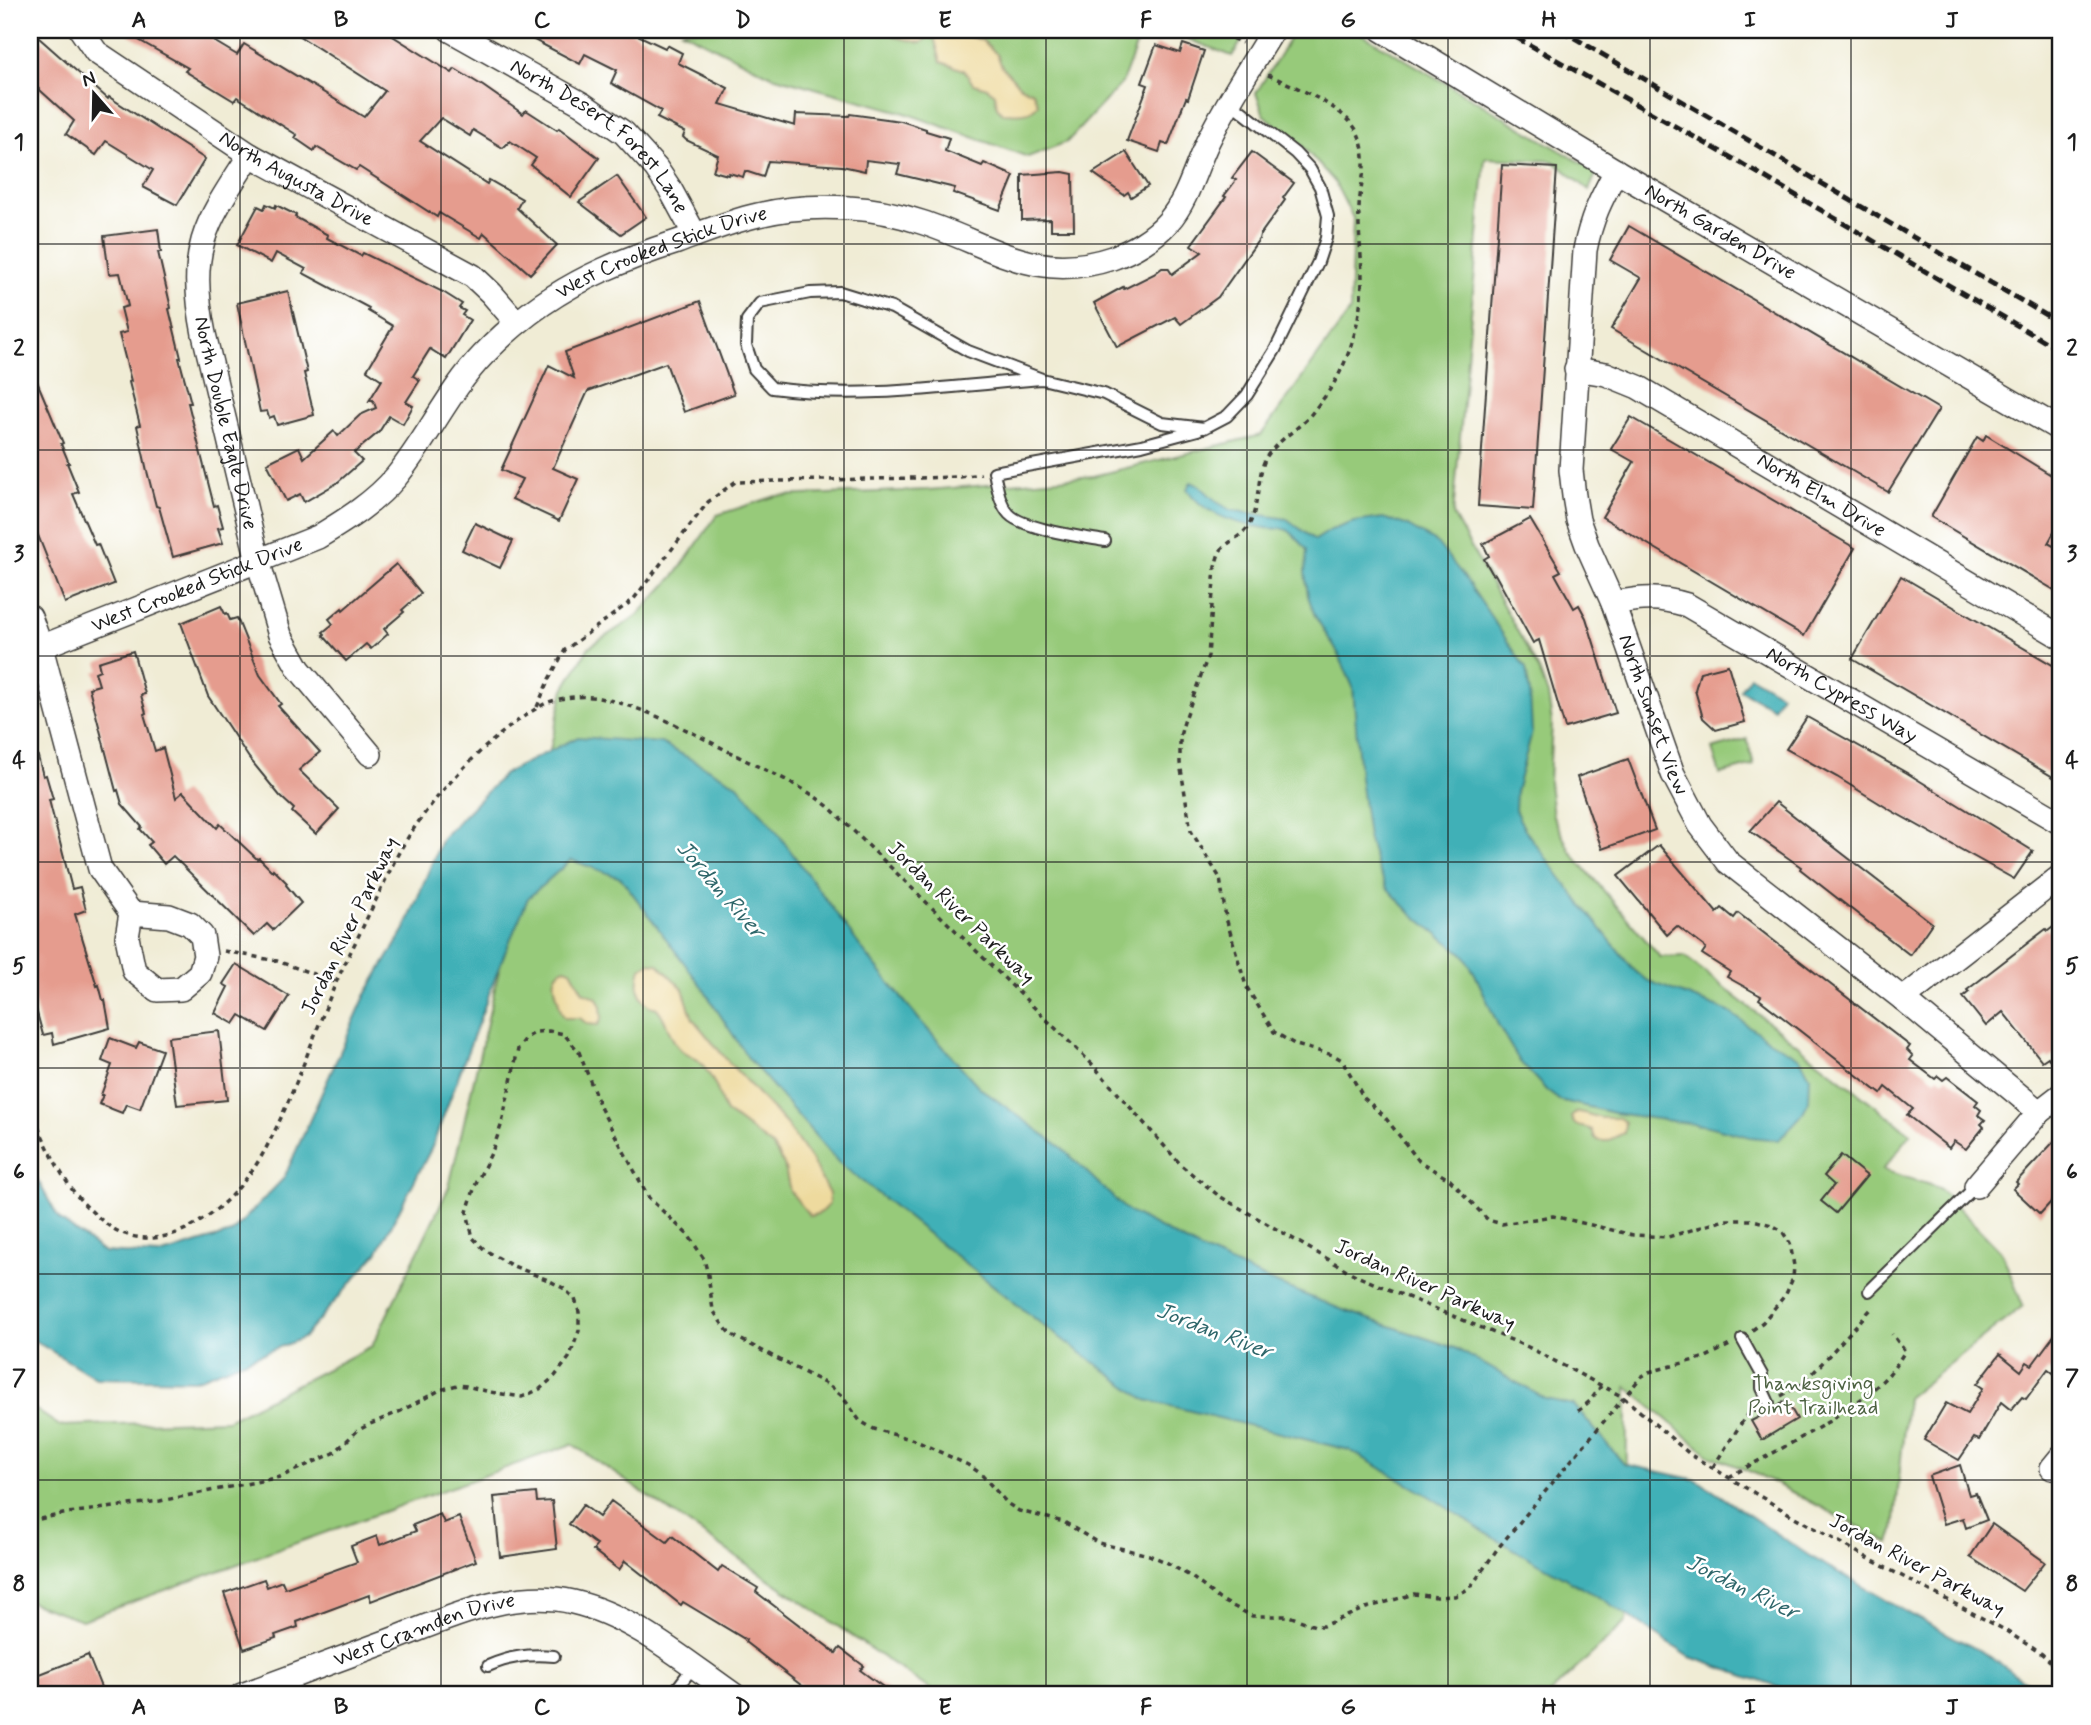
<svg xmlns="http://www.w3.org/2000/svg" width="2091" height="1725" font-family="Mynerve,sans-serif">
  <style>
    .green { fill: #97ca7a; stroke: #5a734b; stroke-width: 2 }
    .sand { fill: #eeda9e; stroke: #857b5d; stroke-width: 2 }
    .water { fill: #40b0b7; stroke: #2e666a; stroke-width: 2 }
    .building { fill: #e59c8e }
    .lines { fill: none; stroke-linecap: round; stroke-linejoin: round }
    .service-casing { stroke: #3c3b38; stroke-width: 14 }
    .minor-casing { stroke: #3c3b38; stroke-width: 26 }
    .path { stroke: #3c3b38; stroke-width: 3.5; stroke-dasharray: 5 5; stroke-linecap: butt }
    .service { stroke: #fff; stroke-width: 10 }
    .minor { stroke: #fff; stroke-width: 23 }
    .rail { stroke: #1c1c1c; stroke-width: 5; stroke-dasharray: 10 5; stroke-linecap: butt }
    .grid { fill: none; stroke: #1c1c1c; stroke-width: 2; stroke-opacity: 0.55 }
    .labels { text-anchor: middle; dominant-baseline: central; stroke-width: 5; stroke-linejoin: round; paint-order: stroke }
    .street-label { font-size: 21px; fill: #1c1c1c; stroke: #fff }
    .park-label { font-size: 21px; fill: #4d6242; stroke: #fff }
    .water-label { font-size: 23px; font-style: italic; fill: #2e666a; stroke: #fff }
    .neatline { fill: none; stroke: #1c1c1c; stroke-width: 2.5 }
    .grid-label { font-size: 23px; text-anchor: middle; font-weight: bold; fill: #1c1c1c }
  </style>
  <rect width="100%" height="100%" fill="#fff"/>
  <filter id="ink" filterUnits="userSpaceOnUse"><feTurbulence type="fractalNoise" baseFrequency=".0143" numOctaves="2"/><feDisplacementMap in="SourceGraphic" scale="14" xChannelSelector="R" yChannelSelector="G"/><feConvolveMatrix kernelMatrix="1 2 1 2 8 2 1 2 1" color-interpolation-filters="sRGB"/></filter>
  <filter id="wash" filterUnits="userSpaceOnUse"><feTurbulence type="fractalNoise" baseFrequency=".00686" numOctaves="4" result="noise"/><feDisplacementMap in="SourceGraphic" scale="28" xChannelSelector="R" yChannelSelector="G"/><feGaussianBlur stdDeviation="1.57" result="paint"/><feColorMatrix in="noise" values="0 0 0 0 0 0 0 0 0 0 0 0 0 0 0 0 0 1.4 0 .05"/><feComposite in="paint" operator="in"/></filter>
  <g filter="url(#wash)">
    <rect width="100%" height="100%" fill="#f0ecd5"/>
    <g class="green">
      <polygon points="680,30 1142,30 1122,83 1067,142 1028,157 905,113 772,76"/>
      <polygon points="1164,30 1249,30 1232,56"/>
      <polygon points="1295,30 1355,30 1597,172 1589,190 1553,161 1485,158 1453,515 1539,670 1548,695 1552,722 1549,782 1553,816 1570,851 1660,957 1684,956 1911,1134 1883,1170 1939,1188 2002,1253 2023,1306 1907,1398 1894,1530 1890,1543 1761,1476 1709,1455 1627,1387 1626,1622 1548,1695 938,1695 572,1444 82,1620 30,1602 30,1406 60,1426 227,1420 372,1346 449,1187 564,689 589,647 637,616 676,574 717,515 776,496 928,490 1094,476 1261,435 1350,311 1353,218 1334,181 1303,147 1264,115 1256,93"/>
      <polygon points="1747,739 1754,765 1720,774 1712,749"/>
    </g>
    <g class="sand">
      <path d="M890 30H963L967 36 982 40 997 54 1002 67 1020 86 1033 92 1038 104C1030 117 1016 113 1002 113L997 107 995 94 987 88 973 84 964 70 941 62 934 37 929 36 921 43 896 37Z"/>
      <path d="M650 963 658 964 683 989 693 1019 726 1059 786 1124 813 1163 829 1194V1204L820 1213 810 1216 790 1191 784 1165 772 1146 726 1112C721 1104 720 1095 716 1087 713 1080 709 1074 705 1068 697 1055 688 1058 680 1049 669 1039 668 1022 659 1011 655 1005 657 1009 650 1006 636 997 637 982 641 968Z"/>
      <path d="M565 968 571 970 583 992 597 998 601 1006 602 1018 598 1025 587 1024 580 1018H565C559 1011 560 1005 557 996 554 985 551 973 565 968Z"/>
      <path d="M1580 1112 1601 1118H1619L1625 1122 1624 1133 1607 1141H1599L1595 1138 1592 1130C1582 1125 1575 1130 1571 1117L1576 1113Z"/>
    </g>
    <g class="water">
      <path d="M1191 482 1200 486 1217 502 1231 510 1287 519 1315 540 1331 530 1354 522 1383 518 1406 525 1437 543 1465 578 1526 669 1530 693 1532 732 1516 792 1515 810 1525 830 1581 904 1634 970 1646 980 1729 1012 1764 1037 1800 1058 1810 1076 1809 1101 1801 1116 1779 1140 1750 1137 1708 1126 1614 1113 1559 1100 1547 1091 1520 1062 1498 1025 1475 974 1463 954 1411 913 1387 888 1376 864 1368 837 1360 778 1353 687 1338 653 1315 616 1308 596 1305 572 1307 550C1302 545 1294 533 1287 530 1281 528 1271 529 1265 528 1236 524 1203 514 1187 489Z"/>
      <polygon points="1750,676 1781,694 1773,708 1740,690"/>
      <polygon points="578,737 661,743 737,784 768,820 865,953 922,1023 980,1088 1061,1147 1127,1211 1201,1250 1268,1280 1343,1310 1455,1348 1546,1399 1574,1405 1624,1464 1697,1480 1808,1555 1912,1615 1986,1654 2045,1695 1800,1695 1690,1657 1604,1600 1492,1537 1429,1496 1349,1450 1146,1400 1044,1326 838,1162 748,1058 702,987 621,878 571,860 528,898 501,962 432,1147 377,1253 303,1338 195,1380 96,1378 30,1338 30,1166 59,1219 103,1252 159,1255 231,1233 284,1178 365,996 405,929 442,838 505,773"/>
    </g>
    <g id="blocks">
      <g class="building">
        <polygon points="30,30 108,99 109,97 205,159 177,205 143,187 153,170 106,141 96,155 66,134 74,121 30,81"/>
        <polygon points="121,30 218,30 212,40 237,55 244,44 364,117 385,91 290,30 383,30 452,73 455,69 483,86 523,114 526,110 557,130 559,128 599,158 571,197 531,165 536,158 510,141 503,148 473,130 470,136 441,118 420,141 487,184 489,180 522,199 517,208 557,245 530,274 484,233 481,238 439,213 437,217 359,167 356,170 316,147 314,151 295,138 297,135 237,97 234,101 185,71 188,68"/>
        <polygon points="515,30 627,30 665,48 667,45 682,53 678,63 728,88 720,104 795,126 796,114 849,116 850,114 901,121 926,129 926,131 949,138 945,151 982,166 984,163 1014,176 1000,210 953,193 955,188 897,174 900,164 866,160 865,171 842,166 768,161 763,177 745,171 743,177 729,173 728,175 713,171 718,155 686,140 683,137 685,132 657,118 661,111 611,83 617,70 585,54 580,64"/>
        <polygon points="1183,44 1204,51 1188,99 1186,98 1168,145 1162,143 1159,152 1127,141 1148,85 1142,83 1156,45 1180,53"/>
        <polygon points="1126,152 1148,186 1131,197 1128,192 1124,195 1093,173"/>
        <polygon points="1252,152 1294,183 1283,198 1285,200 1260,235 1259,239 1218,297 1181,324 1175,317 1117,347 1094,303 1123,287 1124,289 1154,274 1162,268 1168,268 1172,274 1202,252 1191,245 1226,197 1224,196 1236,180 1232,178"/>
        <polygon points="1502,165 1557,168 1533,510 1478,506"/>
        <polygon points="1063,172 1073,174 1074,230 1051,230 1051,219 1022,220 1022,175"/>
        <polygon points="617,176 646,217 621,234 579,202"/>
        <polygon points="266,204 275,208 276,205 296,215 295,217 328,235 327,238 361,256 363,253 443,292 462,304 459,308 465,311 462,315 470,320 446,359 430,349 413,376 420,380 406,402 413,406 403,424 389,416 379,432 354,453 362,461 337,483 304,502 300,494 286,501 267,463 299,447 304,458 334,431 338,436 360,415 376,408 373,400 369,401 382,380 367,370 393,326 368,311 369,308 303,273 306,269 276,253 271,263 237,245 258,206 264,209"/>
        <polygon points="1629,226 1939,409 1888,492 1611,329 1641,278 1610,260"/>
        <polygon points="158,229 161,252 158,252 171,308 169,309 181,358 179,358 191,403 188,403 214,506 217,505 223,527 218,528 223,543 173,557 159,507 156,506 147,471 137,426 140,425 129,382 131,381 119,334 127,332 121,308 128,306 120,273 109,274 104,236"/>
        <polygon points="288,291 307,372 304,373 314,415 277,425 274,416 269,418 267,411 260,412 237,303"/>
        <polygon points="700,301 734,394 684,412 666,363 588,391 553,468 578,479 559,521 512,499 522,479 501,470 549,365 574,378 565,352"/>
        <polygon points="30,365 63,443 61,444 69,463 67,463 79,492 73,494 95,545 98,544 114,584 65,603 30,515"/>
        <polygon points="1631,417 1855,548 1804,636 1602,517 1634,462 1611,449"/>
        <polygon points="1986,435 2061,481 2061,520 2048,543 2061,550 2061,594 1931,517 1977,437 1983,441"/>
        <polygon points="1530,519 1561,571 1555,574 1574,608 1579,605 1586,618 1616,713 1565,728 1539,640 1533,643 1495,574 1493,575 1484,559 1489,556 1483,544"/>
        <polygon points="475,523 513,541 500,568 462,550"/>
        <polygon points="396,564 421,593 402,610 404,612 384,629 388,634 371,649 366,644 346,661 323,635 325,634 323,632 333,624 329,619 342,608 343,610"/>
        <polygon points="1901,576 2061,670 2061,767 2055,778 1852,659"/>
        <polygon points="221,606 225,614 227,613 230,620 237,618 260,675 281,704 278,706 320,752 299,770 339,809 316,834 292,812 294,809 280,796 249,758 208,696 181,623"/>
        <polygon points="133,651 145,694 141,695 146,713 144,714 155,751 163,748 176,798 183,792 217,828 220,824 257,859 259,858 272,871 273,869 287,883 286,885 301,903 273,930 267,924 254,936 173,856 164,864 148,845 152,842 140,829 142,827 122,804 118,790 116,791 89,688 99,685 95,672 100,670 98,662"/>
        <polygon points="1728,665 1745,722 1716,730 1703,718 1695,690 1700,672"/>
        <polygon points="1807,717 1907,773 2033,851 2014,879 1892,811 1837,777 1786,749"/>
        <polygon points="35,745 43,776 46,775 53,799 49,800 72,889 80,887 86,910 75,914 97,986 99,985 103,1000 105,1000 110,1028 54,1044 52,1033 43,1035 30,987 30,746"/>
        <polygon points="1628,759 1655,830 1602,849 1577,777"/>
        <polygon points="1776,802 1932,923 1910,955 1800,869 1801,867 1750,831"/>
        <polygon points="1659,845 1717,913 1722,908 1734,918 1738,913 1910,1046 1907,1050 1913,1056 1910,1060 1935,1079 1938,1076 1943,1080 1947,1077 1978,1101 1975,1105 1981,1110 1978,1115 1985,1120 1981,1124 1984,1127 1966,1149 1954,1141 1949,1148 1907,1115 1913,1109 1886,1087 1881,1094 1759,999 1761,996 1727,977 1730,972 1702,954 1706,948 1677,926 1667,935 1618,876"/>
        <polygon points="2061,921 2061,1050 2049,1059 2048,1057 2042,1061 2003,1012 1986,1026 1963,997 1969,992 1967,990 2046,929 2048,931"/>
        <polygon points="236,964 289,996 267,1031 240,1015 234,1024 215,1013 228,987 223,984"/>
        <polygon points="219,1031 227,1100 177,1105 168,1037"/>
        <polygon points="110,1038 136,1048 139,1042 162,1050 140,1109 126,1104 122,1113 99,1104 103,1095 101,1095 112,1065 102,1061"/>
        <polygon points="2061,1134 2061,1191 2040,1214 2013,1189 2018,1184 2016,1182"/>
        <polygon points="1841,1155 1867,1176 1836,1213 1821,1201 1834,1185 1824,1176"/>
        <polygon points="2061,1326 2061,1379 2048,1369 2026,1399 2022,1397 2011,1410 2001,1402 1979,1440 1974,1438 1959,1460 1924,1440 1946,1403 1967,1414 1983,1388 1977,1384 2000,1354 2021,1371 2027,1362 2032,1365"/>
        <polygon points="1786,1400 1797,1419 1762,1440 1751,1421 1773,1410"/>
        <polygon points="1960,1465 1969,1495 1976,1493 1987,1520 1966,1528 1963,1518 1944,1524 1929,1476"/>
        <polygon points="536,1493 537,1502 552,1501 557,1549 500,1557 494,1497"/>
        <polygon points="611,1501 667,1542 672,1536 718,1572 722,1566 758,1588 756,1592 836,1653 840,1648 864,1666 860,1670 894,1695 814,1695 745,1642 746,1640 683,1602 681,1605 625,1561 619,1570 593,1550 597,1545 569,1524 583,1505 599,1517"/>
        <polygon points="440,1514 444,1523 459,1517 476,1561 371,1601 369,1595 297,1622 298,1627 275,1635 276,1638 244,1649 224,1593 264,1579 267,1587 282,1581 285,1588 357,1562 351,1546 377,1536 380,1545 416,1531 413,1525"/>
        <polygon points="1992,1524 2045,1562 2022,1591 1970,1557"/>
        <polygon points="88,1655 104,1695 30,1695 30,1678"/>
      </g>
    </g>
  </g>
  <g filter="url(#ink)">
    <use href="#blocks" fill-opacity="0" stroke="#3c3b38" stroke-width="2"/>
    <g class="lines">
      <defs>
        <g id="service">
          <path d="M1042 379C953 386 861 400 772 388L754 369 746 345 747 320 760 303 810 293 840 292 892 308 968 351 1042 379 1104 394 1162 423 1204 428 1227 416 1247 395 1275 350 1318 262 1326 238 1328 216 1320 187 1310 169 1295 153 1230 102"/>
          <path d="M1105 541C1083 537 1023 529 1009 514 999 503 997 485 994 472L1142 445 1198 430"/>
          <polyline points="1869,1291 1976,1186"/>
          <polyline points="1742,1339 1762,1375 1762,1388 1769,1403"/>
          <path d="M488 1666C511 1656 529 1654 554 1656"/>
          <polyline points="672,1695 693,1667"/>
        </g>
        <g id="minor">
          <path id="s1" d="M81 30 96 52 250 155 473 276 491 293 517 323"/>
          <path id="s2" d="M450 30 582 104 624 133 656 168 670 189 695 235"/>
          <path id="s3" d="M1382 30 1616 171 2061 430"/>
          <path id="s4" d="M250 155C205 224 187 248 204 334L258 561 280 635 299 669 370 754"/>
          <path id="s5" d="M1616 171C1601 199 1591 219 1585 250L1571 470 1574 496 1578 520 1587 545 1613 603 1673 774 1700 825 1728 862 1903 999 2039 1112"/>
          <path id="s6" d="M1576 369 1606 374 1638 387 2061 637"/>
          <path id="s7" d="M1613 603C1643 598 1657 596 1687 605L2061 823"/>
          <polyline points="30,617 41,647 100,869 131,913 169,916 190,924 202,936 205,956 200,973 181,989 157,990 134,971 127,937 131,913"/>
          <path id="s8" d="M41 647 318 537C346 520 375 502 396 477 428 438 449 390 484 354 518 318 559 290 603 270 627 259 652 250 677 242 704 232 731 221 758 215 786 208 820 206 849 208 873 209 897 214 921 222 990 244 1035 284 1112 258 1132 251 1154 238 1168 222 1190 197 1196 163 1211 135 1229 99 1252 65 1273 30"/>
          <polyline points="1903,999 2061,876"/>
          <polyline points="1976,1186 2039,1112 2061,1095"/>
          <polyline points="2052,1468 2061,1457"/>
          <path id="s9" d="M242 1695C289 1678 336 1660 383 1643 442 1621 509 1587 573 1602 633 1616 685 1661 734 1695"/>
        </g>
      </defs>
      <use href="#service" class="service-casing"/>
      <use href="#minor" class="minor-casing"/>
      <g class="path">
        <polyline points="1214,30 1242,43"/>
        <path d="M1268 75C1292 85 1334 103 1351 123 1359 131 1363 146 1364 157 1365 176 1359 193 1359 210 1358 233 1362 257 1362 280 1361 322 1349 366 1323 399 1317 406 1312 414 1306 420 1293 432 1277 442 1267 456 1257 472 1260 502 1250 523 1244 536 1233 538 1223 548 1218 552 1217 561 1215 567L1208 656 1184 722 1180 736V763L1191 831 1220 878 1226 918 1246 986 1274 1032 1296 1045 1333 1055 1342 1060 1364 1098 1384 1116 1419 1161 1450 1180 1488 1220 1502 1224 1553 1216 1633 1235 1668 1237 1725 1220H1753L1772 1225 1782 1231 1790 1243 1794 1266 1793 1278 1786 1294 1763 1322 1751 1331"/>
        <polyline points="537,707 549,679 565,650 633,600 708,502 735,482 960,477 981,474"/>
        <polyline points="224,951 277,961 336,982"/>
        <path d="M30 1108C45 1141 61 1182 88 1208 98 1217 109 1228 122 1233 180 1256 240 1196 265 1150 293 1098 312 1039 335 985 345 962 357 940 367 918 377 898 387 877 397 856 428 799 489 734 546 703 562 697 583 695 599 698 651 708 700 737 747 761 775 775 805 787 830 808L1091 1063 1182 1166 1219 1196 1359 1277 1528 1347 1623 1397 1691 1455 1793 1516 1875 1562 2003 1629 2042 1654 2061 1671"/>
        <polyline points="1781,1396 1804,1383 1872,1308"/>
        <polyline points="1578,1411 1590,1401 1601,1386"/>
        <polyline points="1713,1467 1746,1416 1756,1410"/>
        <path d="M1729 1477C1780 1448 1849 1417 1889 1374 1895 1367 1900 1359 1905 1351L1892 1334"/>
        <polyline points="30,1521 68,1513 160,1501 280,1477 334,1453 357,1431 368,1425 401,1411 440,1390 457,1385 466,1386 490,1392 522,1397 540,1389 555,1376 569,1358 579,1331 579,1312 575,1299 563,1288 548,1280 511,1265 485,1250 473,1238 467,1212 475,1186 493,1149 502,1123 518,1049 526,1038 536,1032 549,1031 564,1034 579,1052 601,1109 649,1198 689,1236 704,1259 708,1275 713,1310 720,1321 730,1334 830,1386 842,1396 860,1421 874,1429 914,1440 968,1465 980,1473 1008,1504 1019,1511 1064,1522 1098,1543 1149,1555 1166,1562 1193,1578 1219,1599 1252,1616 1289,1616 1315,1626 1323,1626 1366,1608 1414,1594 1436,1597 1455,1596 1470,1588 1498,1548 1641,1377 1649,1372 1706,1357 1730,1345"/>
      </g>
      <use href="#service" class="service"/>
      <use href="#minor" class="minor"/>
      <g class="rail">
        <polyline points="1503,30 1739,162 2061,351"/>
        <polyline points="1561,30 2061,324"/>
      </g>
    </g>
  </g>
  <path class="grid" d="M240 30V1695M441 30V1695M643 30V1695M844 30V1695M1046 30V1695M1247 30V1695M1448 30V1695M1650 30V1695M1851 30V1695M30 244H2061M30 450H2061M30 656H2061M30 862H2061M30 1068H2061M30 1274H2061M30 1480H2061"/>
  <g class="labels">
    <g class="street-label">
      <text stroke="none"><textPath href="#s2" startOffset="186">North Desert Forest Lane</textPath></text>
      <text stroke="none"><textPath href="#s1" startOffset="264">North Augusta Drive</textPath></text>
      <text stroke="none"><textPath href="#s3" startOffset="394">North Garden Drive</textPath></text>
      <text stroke="none"><textPath href="#s8" startOffset="756">West Crooked Stick Drive</textPath></text>
      <text stroke="none"><textPath href="#s4" startOffset="284">North Double Eagle Drive</textPath></text>
      <text stroke="none"><textPath href="#s6" startOffset="278">North Elm Drive</textPath></text>
      <text stroke="none"><textPath href="#s8" startOffset="168">West Crooked Stick Drive</textPath></text>
      <text stroke="none"><textPath href="#s7" startOffset="254">North Cypress Way</textPath></text>
      <text stroke="none"><textPath href="#s5" startOffset="565">North Sunset View</textPath></text>
      <text transform="translate(961 913) rotate(44)">Jordan River Parkway</text>
      <text transform="translate(350 926) rotate(-64)">Jordan River Parkway</text>
      <text transform="translate(1425 1285) rotate(24)">Jordan River Parkway</text>
      <text transform="translate(1917 1565) rotate(28)">Jordan River Parkway</text>
      <text stroke="none"><textPath href="#s9" startOffset="194">West Cramden Drive</textPath></text>
    </g>
    <g class="park-label">
      <text x="1813" y="1384">Thanksgiving<tspan x="1813" dy="24">Point Trailhead</tspan></text>
    </g>
    <g class="water-label">
      <text transform="translate(720 890) rotate(49)">Jordan River</text>
      <text transform="translate(1214 1332) rotate(21)">Jordan River</text>
      <text transform="translate(1742 1588) rotate(26)">Jordan River</text>
    </g>
  </g>
  <rect width="2091" height="1725" fill="none" stroke="#fff" stroke-width="77"/>
  <g transform="translate(94 94) rotate(340)" stroke="#ffffff" stroke-width="5" paint-order="stroke">
  <path d="M0-5L12 26L0 18L-12 26Z" fill="#1c1c1c"/>
  <text y="-10" font-size="19" font-weight="bold" text-anchor="middle" fill="#1c1c1c">N</text>
  </g>
  <rect x="38" y="38" width="2014" height="1648" class="neatline"/>
  <g class="grid-label">
    <text x="139" y="27">A</text>
    <text x="341" y="27">B</text>
    <text x="542" y="27">C</text>
    <text x="743" y="27">D</text>
    <text x="945" y="27">E</text>
    <text x="1146" y="27">F</text>
    <text x="1348" y="27">G</text>
    <text x="1549" y="27">H</text>
    <text x="1750" y="27">I</text>
    <text x="1952" y="27">J</text>
    <text x="19" y="149">1</text>
    <text x="2072" y="149">1</text>
    <text x="19" y="355">2</text>
    <text x="2072" y="355">2</text>
    <text x="19" y="561">3</text>
    <text x="2072" y="561">3</text>
    <text x="19" y="767">4</text>
    <text x="2072" y="767">4</text>
    <text x="19" y="973">5</text>
    <text x="2072" y="973">5</text>
    <text x="19" y="1179">6</text>
    <text x="2072" y="1179">6</text>
    <text x="19" y="1385">7</text>
    <text x="2072" y="1385">7</text>
    <text x="19" y="1591">8</text>
    <text x="2072" y="1591">8</text>
    <text x="139" y="1714">A</text>
    <text x="341" y="1714">B</text>
    <text x="542" y="1714">C</text>
    <text x="743" y="1714">D</text>
    <text x="945" y="1714">E</text>
    <text x="1146" y="1714">F</text>
    <text x="1348" y="1714">G</text>
    <text x="1549" y="1714">H</text>
    <text x="1750" y="1714">I</text>
    <text x="1952" y="1714">J</text>
  </g>
</svg>
